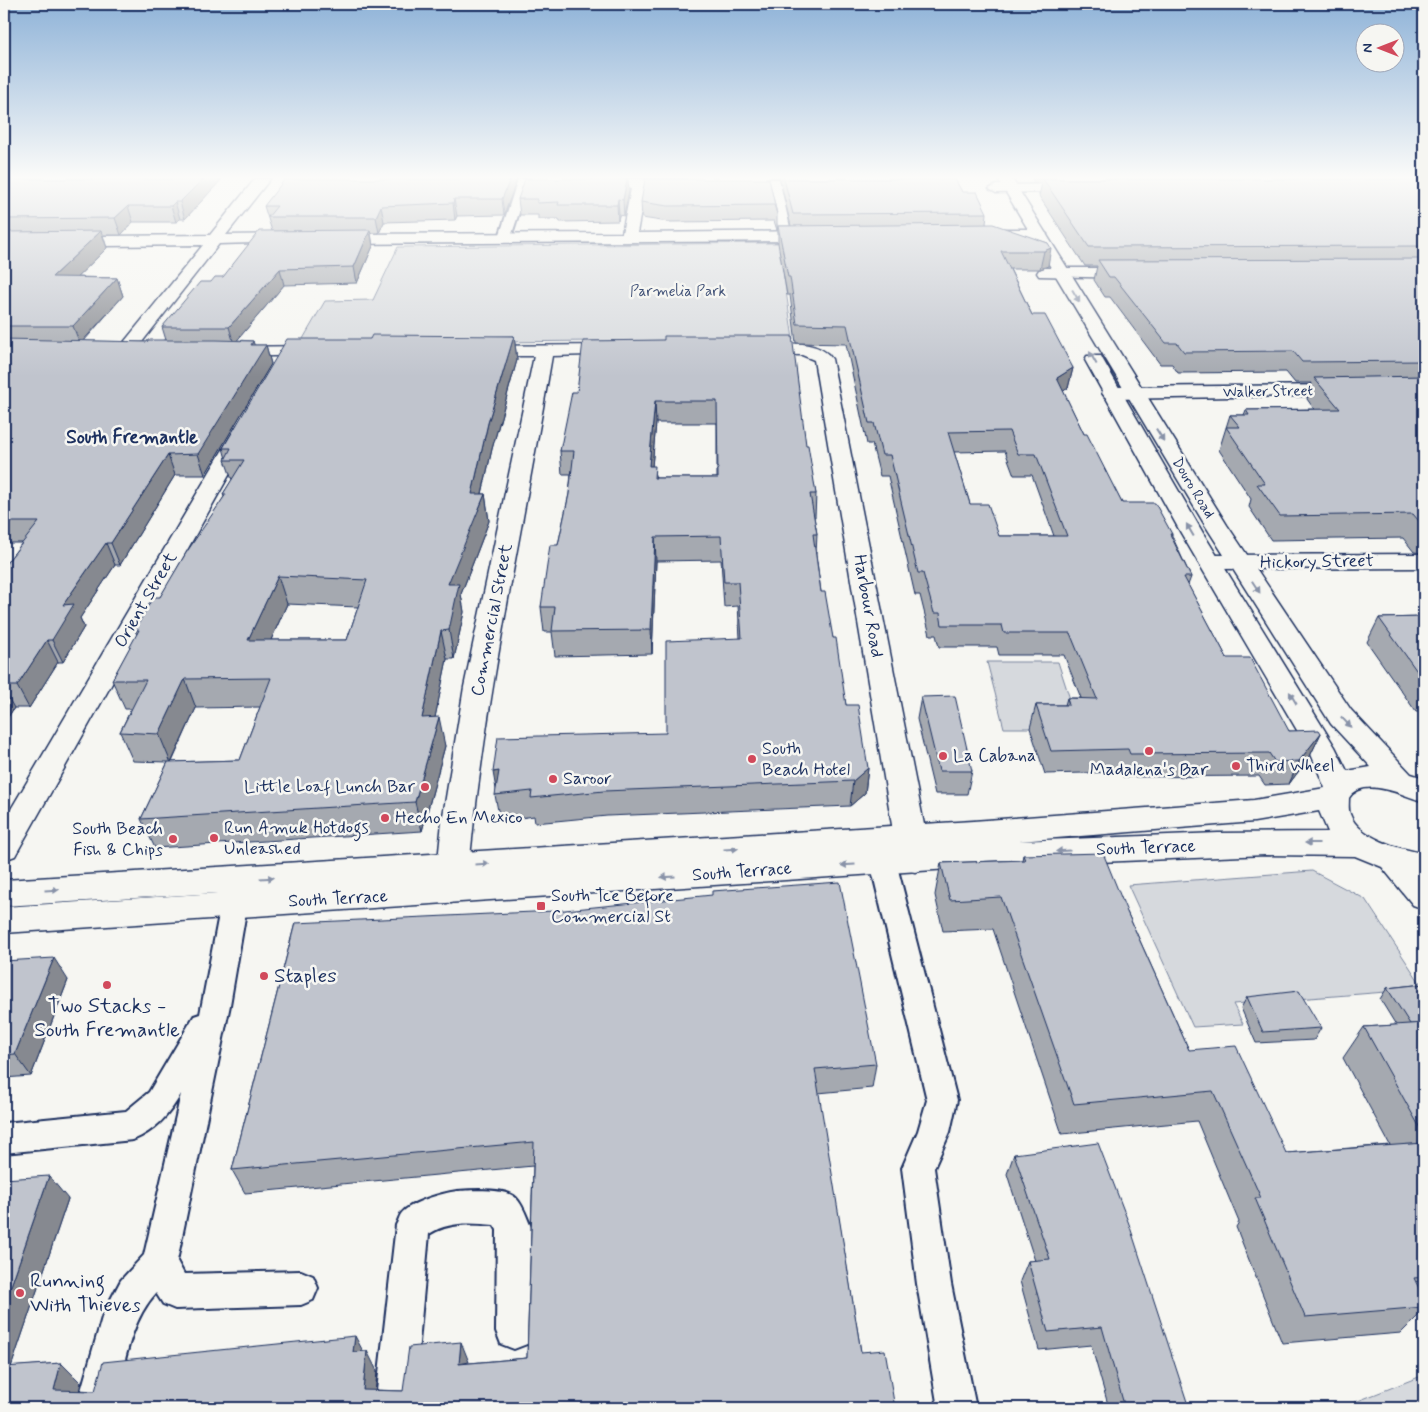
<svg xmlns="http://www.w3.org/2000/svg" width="1428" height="1412" font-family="Mynerve,sans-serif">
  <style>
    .green { fill: #d6d9dd; stroke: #78849e }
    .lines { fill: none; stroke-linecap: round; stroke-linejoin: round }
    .lane-casing { stroke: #1b2f5e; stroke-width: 4 }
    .street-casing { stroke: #1b2f5e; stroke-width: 3 }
    .secondary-casing { stroke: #1b2f5e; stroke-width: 3 }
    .lane { fill: #f6f6f2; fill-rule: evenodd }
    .street { fill: #f6f6f2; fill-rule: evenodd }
    .secondary { fill: #f6f6f2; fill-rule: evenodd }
    .wall { fill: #a5a9b0; stroke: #1b2f5e; fill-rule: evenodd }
    .shaded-wall { fill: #868990; stroke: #1b2f5e }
    .building { fill: #c0c4cd; stroke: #1b2f5e; fill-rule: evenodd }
    .oneway { fill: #8892a8 }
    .poi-dot { fill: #d1495b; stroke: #f6f6f2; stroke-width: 2 }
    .labels { text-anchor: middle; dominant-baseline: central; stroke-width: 5; stroke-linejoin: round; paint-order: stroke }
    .far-park-label { font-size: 15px; fill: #405177; stroke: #f6f6f2 }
    .far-street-label { font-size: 15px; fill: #1b2f5e; stroke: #f6f6f2 }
    .street-label { font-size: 18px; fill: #1b2f5e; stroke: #f6f6f2 }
    .poi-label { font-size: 18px; fill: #1b2f5e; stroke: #f6f6f2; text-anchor: start }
    .far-district-label { font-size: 19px; font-weight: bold; fill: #1b2f5e; stroke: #f6f6f2 }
    .near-poi-label { font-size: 21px; fill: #1b2f5e; stroke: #f6f6f2; text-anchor: start }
  </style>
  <rect width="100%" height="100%" fill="#f6f6f2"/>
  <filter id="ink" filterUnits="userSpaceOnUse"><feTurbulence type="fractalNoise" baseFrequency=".02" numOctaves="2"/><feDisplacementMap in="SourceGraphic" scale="10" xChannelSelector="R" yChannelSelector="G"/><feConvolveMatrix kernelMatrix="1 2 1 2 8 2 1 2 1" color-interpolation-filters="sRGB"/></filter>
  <g filter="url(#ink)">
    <g class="green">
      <polygon points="779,243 793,339 300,344 325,301 373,300 398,247"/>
      <polygon points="987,662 1058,662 1077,721 1063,728 1004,728"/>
      <polygon points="1312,871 1365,899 1424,989 1233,1004 1243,1024 1193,1027 1128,885"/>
      <polygon points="1424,1375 1424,1408 1340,1408"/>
    </g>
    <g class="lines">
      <defs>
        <g id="lane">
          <polygon points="518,179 530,179 511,237 509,240 501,240 499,237"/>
          <polygon points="767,179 779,179 792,236 790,239 786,240 780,236"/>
          <polygon points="883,852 892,855 896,862 957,1100 950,1132 934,1168 951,1284 976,1408 938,1408 917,1284 902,1168 918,1131 927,1100 870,862 874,855"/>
          <path d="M237 878 246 881 250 888 230 1005 177 1261 184 1274 301 1271 313 1276 318 1288 313 1300 301 1305 175 1309 163 1304 156 1293C128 1324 124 1369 114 1408H76L103 1314 121 1280 144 1255 181 1094C170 1114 155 1131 133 1140L4 1153V1123L126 1111 149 1092 194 1016 200 1014 224 888 228 881Z"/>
          <path d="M457 1191C470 1190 506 1188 516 1198 523 1205 527 1218 531 1227L532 1331 527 1344 514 1349 501 1344 496 1331 497 1230 494 1225C471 1223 449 1221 429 1234L413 1408H375L396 1225C398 1222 399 1217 401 1214 410 1202 443 1193 457 1191Z"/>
        </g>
        <g id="street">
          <polygon points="255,179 270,179 226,235 290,234 298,239 295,242 219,244 131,356 119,356 116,352 203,245 4,247 4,237 210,235"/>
          <polygon points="593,179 686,179 688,182 686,185 681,186 645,189 637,233 815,231 823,236 815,241 335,244 327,239 335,234 622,233 631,189 598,186 593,185 591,182"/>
          <polygon points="1077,184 1082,185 1084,188 1082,191 996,193 989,189 996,185"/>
          <polygon points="985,229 1039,229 1047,234 1039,239 980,237 977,234 980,231"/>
          <polygon points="1045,268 1131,268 1139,273 1131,278 1039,276 1037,273 1039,270"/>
          <path d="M620 345 626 346 629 350 626 354 552 356C522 534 482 710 467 890L462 899 451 903 440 899 435 890 442 822 464 687 534 356H478L472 355 469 351 472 347 478 346Z"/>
          <path d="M755 345C779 345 817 337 832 359L931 860 926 869 915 872 904 869 894 837 814 360 802 355 749 354 746 350 749 346Z"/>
          <polygon points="317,346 323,347 326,351 323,355 230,357 224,356 221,352 224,348 230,347"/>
          <polygon points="1346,385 1353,387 1356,391 1353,395 1112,399 1105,397 1102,393 1105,389 1112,387"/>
          <polygon points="245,423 252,425 255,429 15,856 4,860 4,821 235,429 238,425"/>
          <polygon points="1424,554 1424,568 1210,569 1202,567 1198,562 1202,557 1210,555"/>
        </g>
        <path id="secondary" d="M998 179H1012L1227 525 1351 710 1411 774 1424 778V802C1405 796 1364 775 1349 798 1349 803 1348 809 1350 814 1358 838 1402 850 1424 853V909L1413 905 1382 867 1355 856 1266 855 979 867 4 933V907L217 893 4 906V880L973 821 1254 800 1325 788 1311 754 1181 533 1085 360 1087 356H1101L1103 360 1203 533 1335 747 1347 771 1371 767 1331 724 1205 525ZM1319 811 1328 832 1218 833 1019 841 1254 822Z"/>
      </defs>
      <use href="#lane" class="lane-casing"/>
      <use href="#street" class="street-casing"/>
      <use href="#secondary" class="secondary-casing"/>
      <use href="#lane" class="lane"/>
      <use href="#street" class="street"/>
      <use href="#secondary" class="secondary"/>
    </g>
    <g class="wall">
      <polygon points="4,179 222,179 185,219 180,219 176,222 133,222 121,235 103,235 107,248 77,277 117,278 123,296 84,341 147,342 166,340 162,327 211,282 223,277 272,231 264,206 517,179 504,215 457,216 455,220 384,222 379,233 371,233 373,246 357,283 284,285 237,340 253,341 254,345 266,345 271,364 205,475 175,475 120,565 115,565 80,618 84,627 63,662 58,662 29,708 14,708 4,723 4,566 22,543 4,543"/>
      <polygon points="769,179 777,214 777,230 774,221 668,222 642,218 641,202"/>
      <path d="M780 179H955L962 192 987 213 986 224 1048 243V266L1040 269H1010L1032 315 1073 368 1068 388 1063 391 1084 434 1122 503 1172 534V536L1191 577 1188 585 1227 658 1289 731 1321 733 1310 756 1289 784 1265 785 1259 776 1123 777 1121 772 1045 774 1030 728 1036 705H1065L1067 698H1081L1064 655H999L997 647H939L936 635H930L920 595H915L888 476H880L872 444H867L846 344 796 343 790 295H787L778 243V226H791ZM1005 451 1014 475H1032L1054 536H999L970 504 954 452Z"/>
      <polygon points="1032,179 1424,179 1424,553 1414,552 1403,538 1271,540 1249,507 1251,499 1219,450 1230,415 1244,415 1246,410 1314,409 1307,399 1312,383 1295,383 1286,372 1178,373 1172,364 1160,364 1110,297 1105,297 1094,280 1097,266 1085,266 1039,196 1042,183 1034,183"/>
      <polygon points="629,191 624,216 619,215 618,221 560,222 559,219 538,219 538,215 520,215 518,199"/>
      <path d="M514 336 517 360 492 449 482 494H485L489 521 461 594 464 612 454 659H447L435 717 445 746 422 831 155 848 141 819 168 762 133 761 120 732 131 709H125L112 680 137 635 135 630 160 597 224 497 223 494 232 480 225 460 226 459 223 448 370 339ZM287 604 358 607 347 640H271ZM260 707 240 760 172 762 196 708Z"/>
      <path d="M664 340 806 445 816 494 815 517H814L817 534 816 554 821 592 833 638 846 705 868 768 865 793 850 806 607 816 535 823 534 816 500 821 495 795 666 733 740 638 738 606 724 607 721 560 656 561 652 654 555 656 552 632H544L541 607 558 545 569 494 571 474H562L560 451 577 392ZM656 423H717V478H656L652 466Z"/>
      <polygon points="1424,617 1424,712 1416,712 1367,642 1379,618"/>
      <polygon points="921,697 972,771 967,794 935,794 917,719"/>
      <polygon points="1023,855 1127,912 1189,1050 1286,1153 1390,1145 1343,1058 1364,1027 1396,1025 1380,999 1387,988 1424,984 1424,1310 1401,1333 1282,1343 1236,1227 1239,1222 1197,1121 1062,1134 993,929 943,931 935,895 941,863 1022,860"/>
      <polygon points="295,923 876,1064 872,1088 818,1093 861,1352 895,1408 4,1408 4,1179 68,1199 11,1367 61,1363 81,1383 79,1390 95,1391 363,1351 377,1371 375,1390 403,1391 469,1363 527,1358 533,1166 245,1193 232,1170"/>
      <polygon points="4,961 68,980 31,1076 4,1078"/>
      <polygon points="1247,997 1321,1028 1314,1040 1256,1043 1241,1008"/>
      <polygon points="1014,1154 1189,1408 1109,1408 1091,1345 1039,1350 1020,1281 1028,1261 1035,1261 1007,1174"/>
    </g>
    <g class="shaded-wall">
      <polygon points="203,179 222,179 185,219 180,202"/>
      <polygon points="510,179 517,179 504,215 502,199"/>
      <polygon points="627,179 628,179 629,191 624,216 623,200"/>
      <polygon points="454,199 457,216 455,220 453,203"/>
      <polygon points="618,199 619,215 618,221 617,205"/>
      <polygon points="175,202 180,219 176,222 171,206"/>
      <polygon points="128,206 133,222 121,235 115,218"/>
      <polygon points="381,206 384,222 379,233 376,217"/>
      <polygon points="370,230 373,246 357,283 354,267"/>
      <polygon points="101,231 107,248 59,295 52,277"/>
      <polygon points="1051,248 1048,266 1040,269 1044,251"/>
      <polygon points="280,269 284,285 234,344 229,327"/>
      <polygon points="117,278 123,296 80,344 73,326"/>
      <polygon points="514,336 517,360 492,449 478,511 485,494 489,521 461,594 464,612 454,659 449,630 448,584 472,494 488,423"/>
      <polygon points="253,341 258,357 266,345 271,364 205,475 198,454"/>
      <polygon points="1073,368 1068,388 1053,398 1057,378"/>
      <polygon points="655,401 656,423 650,489 649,466"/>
      <polygon points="168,455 175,475 120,565 111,543"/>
      <polygon points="655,537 656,561 652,654 651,630"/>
      <polygon points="106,543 115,565 80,618 84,627 63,662 52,640 63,605"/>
      <polygon points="278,576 287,604 258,669 248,640"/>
      <polygon points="441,631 447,659 429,747 422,718"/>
      <polygon points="47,640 58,662 29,708 17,686"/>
      <polygon points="185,679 196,708 171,763 159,734"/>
      <polygon points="4,690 14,708 4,723"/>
      <polygon points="439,717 445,746 422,831 415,802"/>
      <polygon points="1321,733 1310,756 1289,784 1299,761"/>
      <polygon points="868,768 865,793 850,806 853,781"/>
      <polygon points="499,771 497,795 493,772"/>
      <polygon points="54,958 68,980 31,1076 15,1054"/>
      <polygon points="49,1176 68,1199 4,1388 4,1306"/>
      <polygon points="355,1336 366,1357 353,1352"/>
      <polygon points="461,1342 469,1362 459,1364"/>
      <polygon points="367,1351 377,1371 374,1408 363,1390"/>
      <polygon points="61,1363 81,1383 75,1408 54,1390"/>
    </g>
    <g class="building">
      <polygon points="4,179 203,179 180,202 175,202 171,206 128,206 115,218 4,219"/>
      <polygon points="285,179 510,179 502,199 454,199 453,203 381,206 376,217 268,217 277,206 264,206"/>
      <polygon points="525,179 627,179 623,200 618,199 617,205 558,205 559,202 537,203 537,199 518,199"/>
      <polygon points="645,179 769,179 777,214 774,205 668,206 641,202"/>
      <polygon points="784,179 955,179 962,192 977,192 987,213 793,214"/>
      <polygon points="1043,179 1424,179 1424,246 1089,247"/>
      <path d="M993 224 1048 243 1051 248 1044 251H1001L1032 315H1045L1073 368 1057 378 1084 434H1087L1122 503H1155L1172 534H1170L1191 577H1184L1227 658H1250L1289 731 1319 730 1321 733 1299 761 1275 762 1269 753 1130 754 1128 749 1051 751 1036 705H1069L1067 698 1097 699 1070 633H1004L1002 625H942L940 613H934L923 573H918L890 455H882L874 423H869L847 325 797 324 790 277H788L778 226ZM1009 431 1018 454H1036L1067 536H999L988 504H970L948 432Z"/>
      <polygon points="370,230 354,267 280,269 229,327 162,327 200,282 211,282 215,277 223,277 259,231"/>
      <polygon points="101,231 52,277 117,278 73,326 4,326 4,232"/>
      <polygon points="1424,259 1424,361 1302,362 1293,351 1184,352 1177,343 1166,343 1114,277 1109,277 1098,260"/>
      <path d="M372 335 514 336 488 423 472 494H485L448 584H459L449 630 441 631 422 718 439 717 415 802 141 819 168 762 240 760 271 678 185 679 159 734 120 732 146 680H112L139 630H135L153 597H160L186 553 226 494H223L244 460H225L231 448H223L287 339H370ZM278 576 367 580 347 640H248Z"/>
      <path d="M664 336H792L806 445H808L816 494H810L817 534H813L821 592H825L833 638H836L846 705H858L868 768 853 781 604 791 531 798 532 791 495 795 499 771 493 772 498 737 666 733V641L742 638 738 582H724L721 536 655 537 651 630 552 631 555 607H541L550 545H558L569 494 574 451H560L572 392H577L583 341 664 340ZM655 401H717L718 478H654L655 466H649Z"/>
      <polygon points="4,339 147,342 148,340 216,340 253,341 251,345 266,345 198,454 168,455 111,543 106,543 63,605 74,604 52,640 47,640 17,686 4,686 4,566 39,522 4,522"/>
      <polygon points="1424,376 1424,527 1413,514 1280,516 1257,484 1265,484 1226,427 1240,427 1230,415 1249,415 1246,410 1340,409 1314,378"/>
      <polygon points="1424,617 1424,681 1379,618"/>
      <polygon points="955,696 972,771 939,771 921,697"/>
      <polygon points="1103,853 1127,912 1189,1050 1236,1046 1286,1153 1424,1143 1424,1277 1414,1278 1424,1299 1424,1307 1305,1317 1255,1198 1261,1198 1213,1091 1074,1104 1001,897 950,900 941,863 1025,860 1023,855"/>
      <polygon points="840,882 876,1064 815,1069 861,1352 885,1350 895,1408 4,1408 4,1367 61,1363 54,1390 95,1391 103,1362 355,1336 353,1352 367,1351 363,1390 403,1391 409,1347 461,1342 459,1364 527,1358 534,1142 232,1170 295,923 555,911 712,895 712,891"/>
      <polygon points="54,958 15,1054 4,1055 4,961"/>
      <polygon points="1424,984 1424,1023 1410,1024 1387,988"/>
      <polygon points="1299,991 1321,1028 1263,1032 1247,997"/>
      <polygon points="1424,1023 1424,1135 1364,1027"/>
      <polygon points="1098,1143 1129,1224 1189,1408 1125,1408 1102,1327 1048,1332 1028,1261 1050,1259 1014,1154"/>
      <polygon points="49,1176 4,1306 4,1179"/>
    </g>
    <defs><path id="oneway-solid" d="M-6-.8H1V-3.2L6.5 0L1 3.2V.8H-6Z" transform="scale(1.25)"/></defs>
    <g class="oneway">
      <use href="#oneway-solid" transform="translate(1076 296) rotate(59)"/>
      <use href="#oneway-solid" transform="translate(1093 358) rotate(-119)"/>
      <use href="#oneway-solid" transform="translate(1160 435) rotate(58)"/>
      <use href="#oneway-solid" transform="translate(1190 530) rotate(-120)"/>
      <use href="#oneway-solid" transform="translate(1256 587) rotate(57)"/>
      <use href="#oneway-solid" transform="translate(1293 698) rotate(-120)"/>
      <use href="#oneway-solid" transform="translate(1346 722) rotate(47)"/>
      <use href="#oneway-solid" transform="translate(1312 843) rotate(-180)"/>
      <use href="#oneway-solid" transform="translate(731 849) rotate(-4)"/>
      <use href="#oneway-solid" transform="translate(1063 851) rotate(177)"/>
      <use href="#oneway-solid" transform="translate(482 864) rotate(-3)"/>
      <use href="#oneway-solid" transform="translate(848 865) rotate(176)"/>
      <use href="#oneway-solid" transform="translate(668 877) rotate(176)"/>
      <use href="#oneway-solid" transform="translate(267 878) rotate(-4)"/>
      <use href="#oneway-solid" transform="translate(52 890) rotate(-3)"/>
    </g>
  </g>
  <linearGradient id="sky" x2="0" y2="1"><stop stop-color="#8fb3d8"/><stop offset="0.47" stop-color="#fbfbf9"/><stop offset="1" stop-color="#fbfbf9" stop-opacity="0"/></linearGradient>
  <rect width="1428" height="377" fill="url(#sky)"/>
  <g class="poi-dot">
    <circle cx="1149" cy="751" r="5"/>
    <circle cx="943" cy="756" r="5"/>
    <circle cx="752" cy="759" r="5"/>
    <circle cx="1236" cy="766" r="5"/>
    <circle cx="553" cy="779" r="5"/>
    <circle cx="425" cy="787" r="5"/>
    <circle cx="385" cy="818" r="5"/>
    <circle cx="214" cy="838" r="5"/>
    <circle cx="173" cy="839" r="5"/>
    <rect x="536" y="901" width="10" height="10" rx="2.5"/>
    <circle cx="264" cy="976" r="5"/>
    <circle cx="107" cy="985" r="5"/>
    <circle cx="20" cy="1293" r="5"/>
  </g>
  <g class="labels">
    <g class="far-park-label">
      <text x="678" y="292">Parmelia Park</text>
    </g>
    <g class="far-street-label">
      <text transform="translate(1268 392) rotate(-1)">Walker Street</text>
      <text transform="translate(1193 488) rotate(59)">Douro Road</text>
    </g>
    <g class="street-label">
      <text transform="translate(1317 562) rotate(-1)">Hickory Street</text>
      <text transform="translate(146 600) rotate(-60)">Orient Street</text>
      <text transform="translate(868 606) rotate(80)">Harbour Road</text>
      <text transform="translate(492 620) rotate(-79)">Commercial Street</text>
      <text transform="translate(1146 848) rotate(-2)">South Terrace</text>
      <text transform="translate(742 872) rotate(-4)">South Terrace</text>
      <text transform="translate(338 899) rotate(-3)">South Terrace</text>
    </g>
    <g class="poi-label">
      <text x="762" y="749">South<tspan x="762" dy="21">Beach Hotel</tspan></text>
      <text x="953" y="756">La Cabana</text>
      <text x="1246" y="766">Third Wheel</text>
      <text x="1149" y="770" text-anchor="middle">Madalena's Bar</text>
      <text x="563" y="779">Saroor</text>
      <text x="415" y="787" text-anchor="end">Little Loaf Lunch Bar</text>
      <text x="395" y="818">Hecho En Mexico</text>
      <text x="224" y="828">Run Amuk Hotdogs<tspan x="224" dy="21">Unleashed</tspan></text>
      <text x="163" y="829" text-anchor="end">South Beach<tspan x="163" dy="21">Fish &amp; Chips</tspan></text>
      <text x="551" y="896">South Tce Before<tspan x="551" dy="21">Commercial St</tspan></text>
    </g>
    <g class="far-district-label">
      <text x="132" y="437">South Fremantle</text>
    </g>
    <g class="near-poi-label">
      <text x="274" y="976">Staples</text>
      <text x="107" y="1006" text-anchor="middle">Two Stacks -<tspan x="107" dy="24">South Fremantle</tspan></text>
      <text x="30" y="1281">Running<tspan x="30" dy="24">With Thieves</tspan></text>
    </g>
  </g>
  <rect width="1428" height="1412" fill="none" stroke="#f6f6f2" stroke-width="20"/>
  <rect x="10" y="10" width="1408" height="1392" fill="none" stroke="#1b2f5e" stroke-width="2" filter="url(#ink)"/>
  <g transform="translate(1380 48) rotate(270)"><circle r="24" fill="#f6f6f2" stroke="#9ea6b7"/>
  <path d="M0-4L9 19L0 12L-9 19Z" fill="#d1495b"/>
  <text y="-8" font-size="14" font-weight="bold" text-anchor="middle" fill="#1b2f5e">N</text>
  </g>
</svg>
